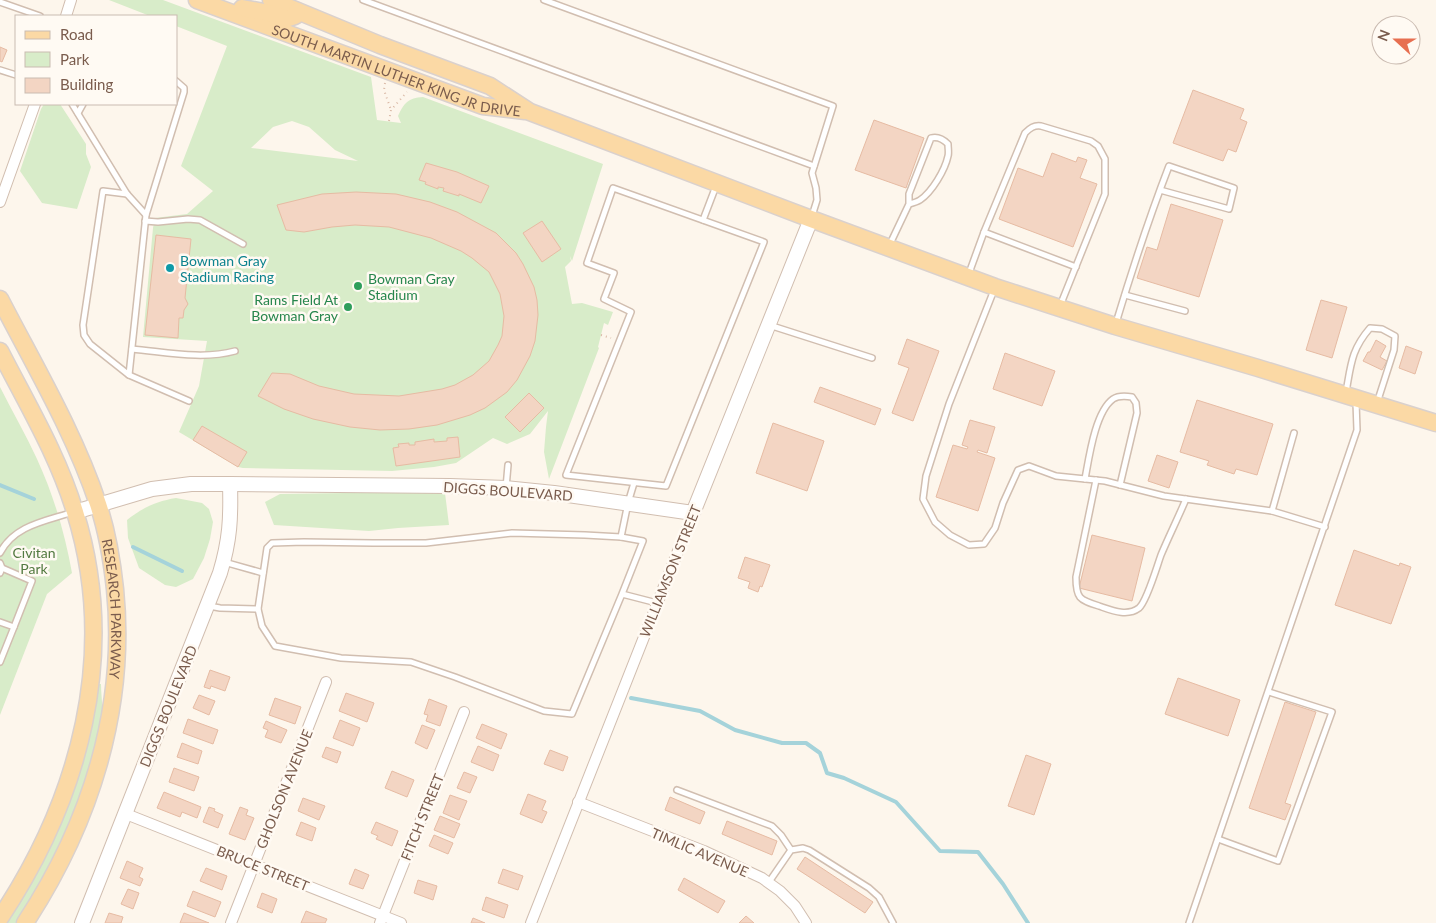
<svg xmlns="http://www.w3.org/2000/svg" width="1436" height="923" font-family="Lato,sans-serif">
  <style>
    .green { fill: #d8ecc9; fill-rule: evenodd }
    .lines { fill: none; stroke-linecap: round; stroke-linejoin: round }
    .stream { stroke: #a5d3da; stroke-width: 4 }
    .building { fill: #f3d5c3; stroke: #e6bba3 }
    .service-casing { stroke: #d1beb0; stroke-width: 8 }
    .minor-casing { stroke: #d1beb0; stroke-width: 12 }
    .tertiary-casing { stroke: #d1beb0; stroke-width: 16 }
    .primary-casing { stroke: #dad1cd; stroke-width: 19 }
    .path { stroke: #d9b8a5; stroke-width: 2; stroke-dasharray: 1 4; stroke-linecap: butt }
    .service { stroke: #fff; stroke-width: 5 }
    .minor { stroke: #fff; stroke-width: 10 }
    .tertiary { stroke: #fff; stroke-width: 14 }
    .primary { stroke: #fbd9a5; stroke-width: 16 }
    .culture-dot { fill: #0f9aa8; stroke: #fffaf3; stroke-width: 2 }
    .leisure-dot { fill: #2e9e5b; stroke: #fffaf3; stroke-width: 2 }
    .labels { text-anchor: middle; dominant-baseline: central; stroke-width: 5; stroke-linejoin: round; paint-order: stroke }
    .street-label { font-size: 14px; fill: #7a5c4d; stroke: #fffaf3 }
    .culture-label { font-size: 14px; fill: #0d838f; stroke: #fffaf3; text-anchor: start }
    .leisure-label { font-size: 14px; fill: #27864d; stroke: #fffaf3; text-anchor: start }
    .park-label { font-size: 14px; fill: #537a41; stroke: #fffaf3 }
  </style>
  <rect width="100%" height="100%" fill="#fdf6ec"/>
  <g class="green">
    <path d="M109 0H163L371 77 377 120 401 123 398 116C404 103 408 98 423 97L603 164 572 261 570 256 571 261 565 267 572 304 582 303 613 312 608 325 604 323 598 347 599 348 549 479 544 452 546 427 548 411 530 434 507 444 493 438 456 463 434 467 392 471 243 468 238 467 179 432 199 386 207 341 143 337 153 228 155 218 187 214 213 191 181 166 227 46 176 26V16H150ZM292 121 309 127 335 150 358 161 251 148 273 127Z"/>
    <polygon points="44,104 60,104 86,144 86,154 91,167 77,209 42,203 20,171 41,109"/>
    <path d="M0 387C12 411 26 435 37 459 54 496 65 534 72 573L47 594 0 715Z"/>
    <polygon points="346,493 445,493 449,525 398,528 369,531 274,525 265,502 280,494"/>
    <path d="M176 498 202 503 209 509 213 522 210 539 204 558 193 579 176 587 165 585 139 568 128 538 127 520C142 508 157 501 176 498Z"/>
    <path d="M96 684H101C101 695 103 705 102 715 101 733 94 754 89 771 70 826 46 874 16 923H3L21 895Z"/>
  </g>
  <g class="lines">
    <g class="stream">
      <polyline points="0,485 34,499"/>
      <polyline points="133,547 182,571"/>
      <polyline points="631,698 700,711 735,730 782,743 806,743 820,753 827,773 844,778 896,802 940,851 978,852 1003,884 1028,923"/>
    </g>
  </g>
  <g class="building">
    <polygon points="0,47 7,50 2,62 0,61"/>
    <polygon points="1193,90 1244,109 1240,119 1247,122 1236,152 1228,149 1223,161 1173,143"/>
    <polygon points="874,120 924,138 906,188 855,170"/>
    <polygon points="1052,153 1076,162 1078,157 1087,160 1080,178 1097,184 1073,247 999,219 1018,168 1043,177"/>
    <polygon points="426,163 457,172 489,186 481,203 459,194 459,196 443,191 444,188 438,187 438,189 425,184 426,182 419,180"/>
    <polygon points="356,192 396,194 430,202 457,212 496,233 516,253 523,264 534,287 537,300 538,315 535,341 530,356 517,380 507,392 485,408 470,415 437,425 409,429 380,430 350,427 313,419 284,409 258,396 272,373 290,374 319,386 354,394 399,396 442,389 455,385 473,375 489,361 498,345 502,336 504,316 500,294 489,272 472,258 461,251 431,238 389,227 355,225 332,227 304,232 286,230 277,205 322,194"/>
    <polygon points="1171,204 1223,220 1199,297 1137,278 1147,247 1157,250"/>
    <polygon points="542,221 561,249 542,262 523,233"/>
    <polygon points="156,235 191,239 185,298 188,304 184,310 183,318 179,318 178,338 145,335"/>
    <polygon points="1321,300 1347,307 1332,358 1306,350"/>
    <polygon points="907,339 939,351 913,421 892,413 909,368 898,364"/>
    <polygon points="1376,340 1386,346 1380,357 1387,361 1382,370 1363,361 1368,352 1370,352"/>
    <polygon points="1406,346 1422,352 1415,374 1399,368"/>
    <polygon points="1005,353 1055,371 1042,406 993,389"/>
    <polygon points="820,387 881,409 875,425 814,402"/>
    <polygon points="529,393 544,408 520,432 505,417"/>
    <polygon points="1197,400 1273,424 1257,475 1236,469 1234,474 1207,465 1209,461 1180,452"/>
    <polygon points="970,420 995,427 987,453 978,450 977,452 995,458 978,511 936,497 953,445 967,449 968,447 962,445"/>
    <polygon points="773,423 824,441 807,491 756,473"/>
    <polygon points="202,426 247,452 238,467 193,440"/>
    <polygon points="458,437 460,457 396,466 393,448 399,447 398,444 409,443 409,445 415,445 415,442 434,439 434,442 447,441 447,438"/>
    <polygon points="1157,455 1178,462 1169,488 1148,481"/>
    <polygon points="1092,535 1145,548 1132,601 1079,588"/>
    <polygon points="1354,550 1399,566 1400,563 1411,567 1391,624 1335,605"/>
    <polygon points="745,557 770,565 762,587 760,586 758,592 748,588 750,582 738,578"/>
    <polygon points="210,670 230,677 225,691 211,686 210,689 204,687"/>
    <polygon points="1178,678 1240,700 1228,736 1165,714"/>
    <polygon points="346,693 374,703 367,722 339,711"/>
    <polygon points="199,695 215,701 209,715 193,708"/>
    <polygon points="275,698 301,707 295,724 269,715"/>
    <polygon points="429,699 447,706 440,726 426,721 428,715 424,714"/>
    <polygon points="1285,702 1316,712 1285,803 1291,805 1285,820 1249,808"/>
    <polygon points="188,719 218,730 213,744 183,733"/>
    <polygon points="340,720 360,728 353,746 333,738"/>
    <polygon points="266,721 287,730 281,743 265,737 268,730 263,728"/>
    <polygon points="482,724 507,734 501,749 476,738"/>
    <polygon points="422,725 435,730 427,749 415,743"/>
    <polygon points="182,743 202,751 198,764 177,757"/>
    <polygon points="478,746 499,755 493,771 471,762"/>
    <polygon points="326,747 341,752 337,763 322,757"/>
    <polygon points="550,750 568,757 563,771 544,764"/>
    <polygon points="1026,755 1051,764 1034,815 1008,806"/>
    <polygon points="174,768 199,777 194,791 169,782"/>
    <polygon points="392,771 414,780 407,797 385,788"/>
    <polygon points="464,772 477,777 470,793 457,788"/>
    <polygon points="164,792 201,807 197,818 182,812 180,817 157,808"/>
    <polygon points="528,794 546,801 542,810 547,812 542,823 520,814"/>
    <polygon points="450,795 467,801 459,820 443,813"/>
    <polygon points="670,797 705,812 700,824 665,810"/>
    <polygon points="303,798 325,806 319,820 298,811"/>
    <polygon points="209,807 215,809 214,811 223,815 218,828 203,822"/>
    <polygon points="240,807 248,810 246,815 254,818 245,840 229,834"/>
    <polygon points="440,816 460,824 454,838 434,830"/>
    <polygon points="727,821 777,841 772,855 722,834"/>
    <polygon points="301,822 316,828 312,841 296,835"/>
    <polygon points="376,822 398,831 392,846 376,839 378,836 371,833"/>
    <polygon points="434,835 453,843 448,854 429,846"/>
    <polygon points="805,857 873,902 865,913 797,869"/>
    <polygon points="127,861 143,868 139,877 143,879 140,886 120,878"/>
    <polygon points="206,868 227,876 222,890 200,881"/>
    <polygon points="355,869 369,875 363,889 349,884"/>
    <polygon points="503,869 523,876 518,890 498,883"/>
    <polygon points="684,878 725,901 718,913 678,890"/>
    <polygon points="418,880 437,886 433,900 414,893"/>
    <polygon points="128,889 139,893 133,909 121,904"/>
    <polygon points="193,891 221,902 215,917 187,906"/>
    <polygon points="262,893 277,899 272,913 257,907"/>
    <polygon points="486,897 508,905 504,918 482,910"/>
    <polygon points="306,911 327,919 325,923 301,923"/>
    <polygon points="109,913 123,917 121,923 105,923"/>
    <polygon points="184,913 209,923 180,923"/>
    <polygon points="746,916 754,923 739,923"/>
    <polygon points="473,918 485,923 471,923"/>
  </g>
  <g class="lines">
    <defs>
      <g id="service">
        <polyline points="363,0 814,166"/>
        <polyline points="544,0 833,106 812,173 816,188 817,200 812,216"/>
        <polyline points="0,2 40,16"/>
        <polyline points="0,70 16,75"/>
        <polyline points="72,104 127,194 146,215"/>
        <polyline points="78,113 83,104"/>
        <polygon points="613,188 764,242 666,486 566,475 631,312 604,299 614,273 587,263"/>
        <polyline points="127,194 103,191 83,325 84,335 90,344 129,375 189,401"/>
        <polyline points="703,220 716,186"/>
        <polyline points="145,221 158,222 188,219 200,220 243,244"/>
        <path d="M984 232 1025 133C1030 128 1034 125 1041 126L1091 141 1098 146 1105 159V194L1060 306"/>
        <path d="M890 244 909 204C913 203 917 202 920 200 932 192 945 170 948 156 949 153 948 148 948 144 943 139 938 136 931 138L909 194V204"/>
        <polyline points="968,276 984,232 1076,267"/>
        <polyline points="994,290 949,404 926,476 923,499 935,522 950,535 969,545 984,544 995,528 1003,503 1018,470 1029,466 1056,476 1105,481 1164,496 1272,511 1325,527"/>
        <polyline points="1125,295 1185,311"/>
        <path d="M1116 323C1132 270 1149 218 1169 166L1234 188 1229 209 1160 190"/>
        <polyline points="769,325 872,358"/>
        <path d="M132 349C166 352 202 360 235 351"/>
        <polyline points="129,375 146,215 184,92 184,88 176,81"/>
        <path d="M1346 392C1351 365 1351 350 1370 328L1382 329 1395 336 1394 350 1377 403"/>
        <path d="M1085 479C1089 458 1095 412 1113 399 1119 395 1126 396 1132 397L1136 403 1137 413 1120 485"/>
        <path d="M1096 480 1076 577C1076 598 1079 600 1099 606 1111 610 1127 617 1139 608 1147 601 1157 566 1161 555 1169 536 1178 518 1186 499"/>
        <polyline points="506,488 508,465"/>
        <polyline points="1272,511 1294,433"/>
        <polyline points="621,537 628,503 634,483"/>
        <path d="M0 553C14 525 46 521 73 512"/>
        <polyline points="224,562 263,573"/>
        <polyline points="0,563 2,568 0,573"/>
        <polyline points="2,568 32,581 14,627"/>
        <polyline points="622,594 643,541 621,537 585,535 512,533 426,543 373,543 304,542 272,543 267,548 258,609 262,626 275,646 341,658 411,662 455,677 544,711 572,714 622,594 657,603"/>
        <polyline points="209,606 220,608 258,609"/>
        <polyline points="0,622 14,627 0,662"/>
        <polyline points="677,790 772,826 781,835 791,850"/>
        <polyline points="1218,839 1278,861 1332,712 1269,692"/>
        <polyline points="769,882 791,850 803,848 809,850 869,888 879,897 893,923"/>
        <polyline points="1189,923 1357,430 1356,402"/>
      </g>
      <g id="minor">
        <polyline points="66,16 71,0"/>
        <polyline points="0,202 35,104"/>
        <polyline points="578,802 704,851 762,878 780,891 795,906 806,923"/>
        <polyline points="126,814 401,923"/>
        <polyline points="231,923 326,682"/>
        <polyline points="380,923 464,712"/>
        <polyline points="531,923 693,513"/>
      </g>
      <g id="tertiary">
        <polyline points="75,512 152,489 191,484 230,484 450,486 506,488 554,493 693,513 811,219"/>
        <path d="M82 923 220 573C230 540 231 518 230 484"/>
      </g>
      <g id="primary">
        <path id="s1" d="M197 0 483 106 525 111"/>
        <polyline points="271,0 380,45 490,86 530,112 811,219 995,287 1115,326 1258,368 1436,423"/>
        <polyline points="242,8 269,13 286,19 295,16 297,11"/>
        <path id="s2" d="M0 299C34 365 74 432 98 504 107 531 112 561 115 589 127 708 90 824 25 923"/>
        <path d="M0 351C27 404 58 455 75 512 119 653 80 798 0 918"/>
      </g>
    </defs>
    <use href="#service" class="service-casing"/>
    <use href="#minor" class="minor-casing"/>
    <use href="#tertiary" class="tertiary-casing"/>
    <use href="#primary" class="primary-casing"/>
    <g class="path">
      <polyline points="385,83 384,90 391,110"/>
      <polyline points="389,121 391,110 407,92"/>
      <polyline points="601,335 611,338"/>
    </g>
    <use href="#service" class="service"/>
    <use href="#minor" class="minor"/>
    <use href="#tertiary" class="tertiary"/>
    <use href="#primary" class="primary"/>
  </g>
  <circle class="culture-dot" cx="170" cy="268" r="5"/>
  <g class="leisure-dot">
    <circle cx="358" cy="286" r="5"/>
    <circle cx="348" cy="307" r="5"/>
  </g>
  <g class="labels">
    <g class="street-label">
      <text stroke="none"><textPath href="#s1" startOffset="212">SOUTH MARTIN LUTHER KING JR DRIVE</textPath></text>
      <text transform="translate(508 491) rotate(4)">DIGGS BOULEVARD</text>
      <text transform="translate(670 571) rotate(-68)">WILLIAMSON STREET</text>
      <text stroke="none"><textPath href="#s2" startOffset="334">RESEARCH PARKWAY</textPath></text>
      <text transform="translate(168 706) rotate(-68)">DIGGS BOULEVARD</text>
      <text transform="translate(284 789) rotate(-68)">GHOLSON AVENUE</text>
      <text transform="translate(422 817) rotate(-68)">FITCH STREET</text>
      <text transform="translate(700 852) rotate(23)">TIMLIC AVENUE</text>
      <text transform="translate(263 868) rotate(22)">BRUCE STREET</text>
    </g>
    <g class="culture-label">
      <text x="180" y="260">Bowman Gray<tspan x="180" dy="16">Stadium Racing</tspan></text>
    </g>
    <g class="leisure-label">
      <text x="368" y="278">Bowman Gray<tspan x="368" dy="16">Stadium</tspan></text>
      <text x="338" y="299" text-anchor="end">Rams Field At<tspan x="338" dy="16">Bowman Gray</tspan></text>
    </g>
    <g class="park-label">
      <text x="34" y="552">Civitan<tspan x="34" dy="16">Park</tspan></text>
    </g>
  </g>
  <rect x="15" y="15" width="162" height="90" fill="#fffaf3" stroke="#cabbb1"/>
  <rect x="25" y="31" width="25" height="8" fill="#fbd9a5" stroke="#cabbb1"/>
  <text x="60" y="40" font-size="15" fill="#7a5c4d">Road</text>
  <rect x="25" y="52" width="25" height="15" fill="#d8ecc9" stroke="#cabbb1"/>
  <text x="60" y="65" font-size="15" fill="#7a5c4d">Park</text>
  <rect x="25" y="78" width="25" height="15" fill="#f3d5c3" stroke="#cabbb1"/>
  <text x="60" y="90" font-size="15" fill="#7a5c4d">Building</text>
  <g transform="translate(1396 40) rotate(291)"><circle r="24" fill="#fffaf3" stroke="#cabbb1"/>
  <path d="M0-4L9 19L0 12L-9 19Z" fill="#e76f51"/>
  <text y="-8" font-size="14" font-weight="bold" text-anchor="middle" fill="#7a5c4d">N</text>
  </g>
</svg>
